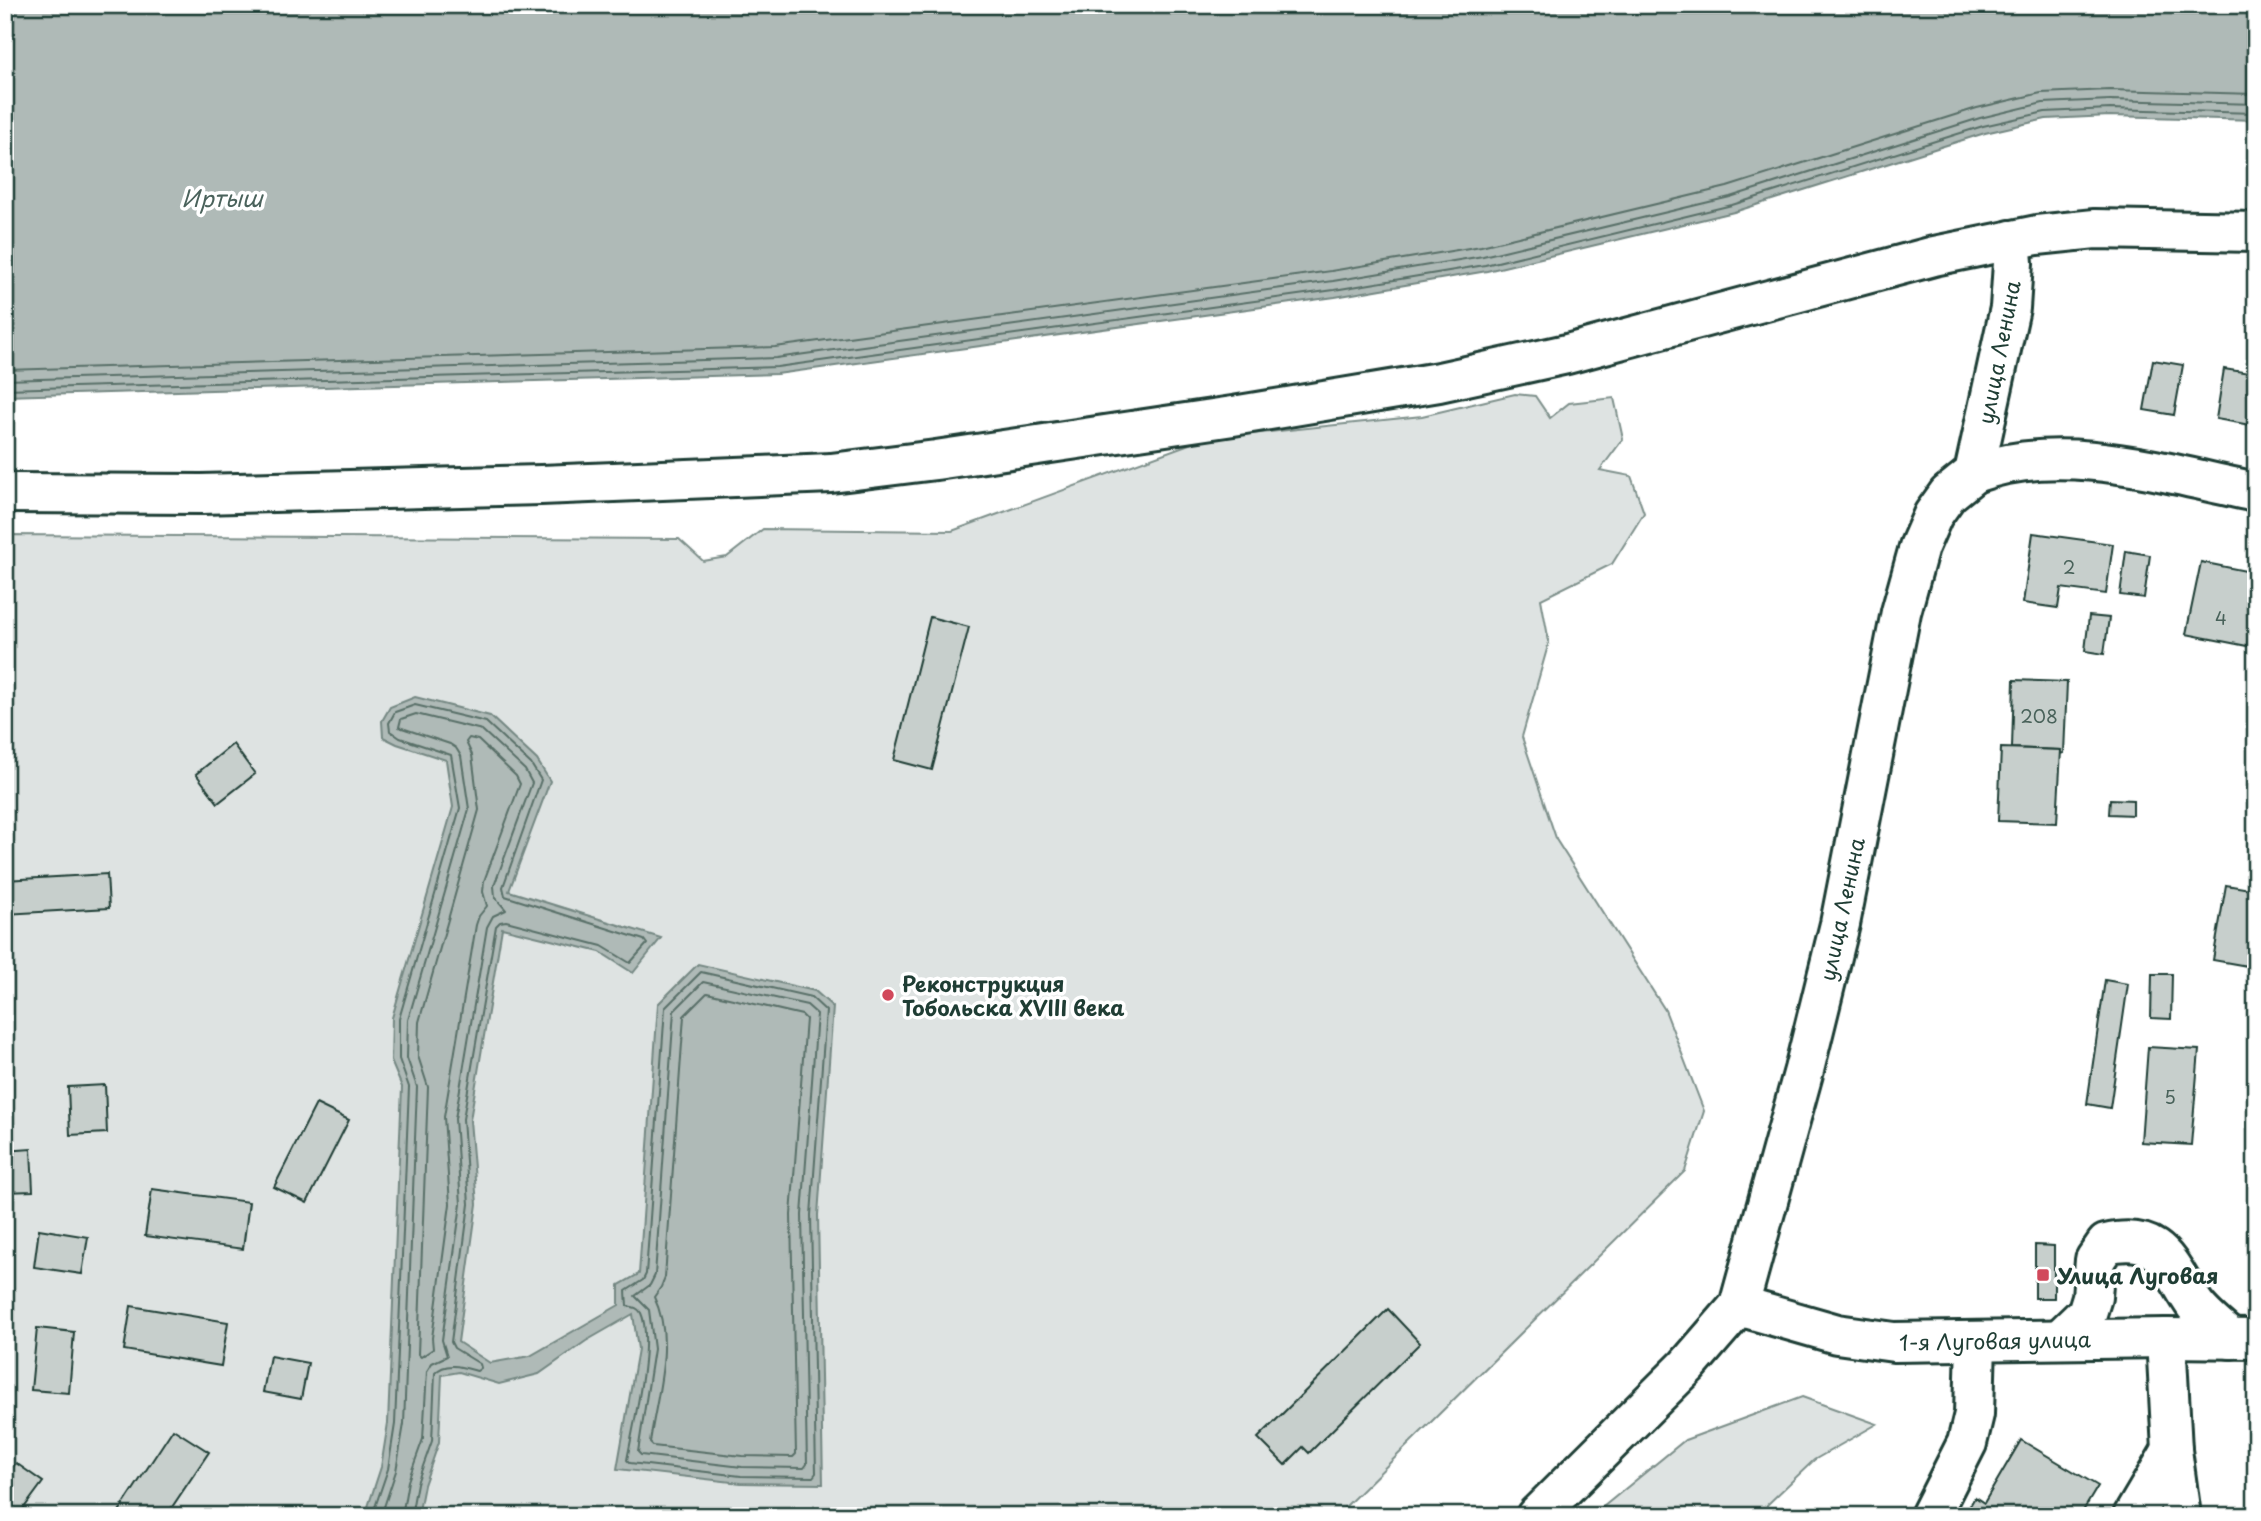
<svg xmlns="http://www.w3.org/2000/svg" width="2261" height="1521" font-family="'Playpen Sans',sans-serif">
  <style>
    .green { fill: #dee3e2; stroke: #7e908b; stroke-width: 2 }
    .water { fill: #afbab7; stroke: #758883; stroke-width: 2 }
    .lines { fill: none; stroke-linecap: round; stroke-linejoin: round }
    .shore { stroke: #596f68; stroke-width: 2 }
    .building { fill: #c7cfcc; stroke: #1f3d34; stroke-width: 2 }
    .minor-casing { stroke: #1f3d34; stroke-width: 44 }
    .minor { stroke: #fff; stroke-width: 38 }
    .poi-dot { fill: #d1495b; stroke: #fff; stroke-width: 2.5 }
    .labels { text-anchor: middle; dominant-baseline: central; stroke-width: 7; stroke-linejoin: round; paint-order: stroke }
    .number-label { font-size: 18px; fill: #49625a }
    .street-label { font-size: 21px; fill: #1f3d34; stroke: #fff }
    .poi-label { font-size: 21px; font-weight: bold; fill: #1f3d34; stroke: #fff; text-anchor: start }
    .water-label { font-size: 23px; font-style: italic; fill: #4a625b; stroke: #fff }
  </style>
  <rect width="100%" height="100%" fill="#fff"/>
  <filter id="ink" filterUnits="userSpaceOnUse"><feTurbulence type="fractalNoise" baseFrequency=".0143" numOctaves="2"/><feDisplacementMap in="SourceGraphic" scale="14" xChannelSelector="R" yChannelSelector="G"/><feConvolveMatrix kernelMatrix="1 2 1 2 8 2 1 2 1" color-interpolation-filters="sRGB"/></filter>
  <g filter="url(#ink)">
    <g class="green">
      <polygon points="1515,394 1535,396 1550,418 1569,403 1614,398 1623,439 1600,470 1631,476 1644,513 1612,564 1541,599 1549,642 1522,737 1557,841 1665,1010 1704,1111 1685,1171 1336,1516 5,1516 5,535 679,539 703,561 727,557 763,529 952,531 1203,439 1422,416"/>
      <polygon points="1802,1397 1877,1424 1814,1460 1767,1505 1765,1516 1592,1516 1685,1440"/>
    </g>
    <g class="water">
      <polygon points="5,5 2256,5 2256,120 2110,116 2046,119 1985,133 1734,212 1487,271 1335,297 777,374 5,396"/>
      <polygon points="415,697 490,716 537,760 550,781 509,891 661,938 633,973 600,952 502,928 470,1120 477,1204 458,1342 490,1363 530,1356 619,1305 619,1285 639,1274 658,1004 698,964 815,991 833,1007 818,1215 823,1484 741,1483 617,1469 638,1349 633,1314 586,1341 539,1374 499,1384 459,1372 442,1375 439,1442 424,1485 418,1516 365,1516 381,1467 388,1423 402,1087 391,1061 392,1018 453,807 446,760 397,744 383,737 382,721 390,707"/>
    </g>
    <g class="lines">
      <g class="shore">
        <polyline points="5,370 775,347 1331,271 1481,246 1727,187 1977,108 2041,93 2110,90 2256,94"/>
        <polyline points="5,380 776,358 1333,281 1483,256 1730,197 1980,118 2043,103 2110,100 2256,104"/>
        <polyline points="5,389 777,367 1334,290 1485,265 1732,205 1983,126 2045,112 2110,109 2256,113"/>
        <polygon points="469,738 478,740 516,776 520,784 484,881 483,892 487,906 479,916 476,925 444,1117 450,1204 432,1338 433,1349 421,1357 418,1354 428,1087 418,1056 419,1022 479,810 472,755 466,742"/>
        <path d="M701 972 811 997 826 1011 811 1215 816 1473 813 1477 741 1476 630 1463 627 1460C633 1427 654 1341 641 1313 638 1307 632 1307 627 1306L626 1291 643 1280 646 1274 665 1008Z"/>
        <polygon points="703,982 807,1005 817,1014 802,1215 807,1464 804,1468 742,1467 641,1455 638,1452 654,1349 649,1310 635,1296 650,1285 655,1275 674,1011"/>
        <path d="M707 993 802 1015 806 1019 791 1215 796 1454 793 1457 742 1456 653 1446 650 1443C656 1396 676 1342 654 1297L661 1287 665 1277 684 1016Z"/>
        <path d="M372 1516 388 1469 395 1424 409 1087 399 1059V1019L460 808 451 755 400 738 390 731 389 723 395 712 415 705 486 722 531 764 541 780 503 887 505 896 644 940 647 944 630 963 602 946 506 921 500 922 496 926 463 1119 469 1204 451 1342 454 1348 480 1364 481 1368 477 1371C463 1367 446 1361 435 1373L432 1441 417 1483 411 1516"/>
        <polyline points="381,1516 396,1471 404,1424 417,1087 407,1058 408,1020 469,809 461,756 456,748 450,744 399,727 401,719 416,714 482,730 525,770 532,783 494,886 495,897 506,910 493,916 487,927 455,1119 461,1204 442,1340 447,1356 432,1363 427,1371 423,1439 408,1481 402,1516"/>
      </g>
    </g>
    <g class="building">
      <polygon points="2153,360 2183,365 2174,415 2144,410"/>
      <polygon points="2224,369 2256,374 2256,426 2216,419"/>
      <polygon points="2033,533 2113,544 2106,594 2061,588 2058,608 2023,603"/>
      <polygon points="2126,551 2150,555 2144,598 2120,595"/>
      <polygon points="2201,562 2256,573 2256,600 2247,646 2186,634"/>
      <polygon points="2089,616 2109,618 2104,654 2085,651"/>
      <polygon points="930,617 969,627 932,770 894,760"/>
      <polygon points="2014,680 2067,682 2064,753 2060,754 2061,750 2012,748"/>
      <polygon points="233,744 255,774 218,803 196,774"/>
      <polygon points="2001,748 2061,750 2057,823 1998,821"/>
      <polygon points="2110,799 2133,800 2133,815 2109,814"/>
      <polygon points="107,874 109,908 5,914 5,880"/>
      <polygon points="2226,885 2256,890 2256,949 2253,967 2213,960"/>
      <polygon points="2152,974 2172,974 2171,1019 2151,1018"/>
      <polygon points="2105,980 2128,984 2110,1108 2087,1104"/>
      <polygon points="2148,1047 2199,1050 2191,1145 2141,1142"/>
      <polygon points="105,1085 107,1133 70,1135 68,1087"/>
      <polygon points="316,1104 349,1120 307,1203 274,1187"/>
      <polygon points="31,1149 33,1191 5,1192 5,1151"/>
      <polygon points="152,1189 249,1202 243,1249 145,1236"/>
      <polygon points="39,1229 88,1237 82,1274 34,1267"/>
      <polygon points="2035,1245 2054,1246 2054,1298 2035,1298"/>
      <polygon points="131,1306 228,1322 221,1366 124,1350"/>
      <polygon points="1388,1309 1420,1343 1309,1453 1303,1447 1285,1465 1258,1438"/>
      <polygon points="37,1328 74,1332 69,1393 31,1390"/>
      <polygon points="270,1356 308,1363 301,1399 263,1392"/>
      <polygon points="173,1429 209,1452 166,1516 116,1516"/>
      <polygon points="2021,1440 2098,1486 2080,1516 1964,1516 1975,1497 1984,1503"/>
      <polygon points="16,1463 43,1482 18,1516 5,1516 5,1477"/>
    </g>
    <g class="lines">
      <defs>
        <g id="minor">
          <path d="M1974 473C2064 440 2166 474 2256 492"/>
          <polyline points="5,493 202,494 541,485 831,473 936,460 1233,416 1439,382 1567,354 1934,256 2037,235 2095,229 2256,232"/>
          <polyline points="1739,1306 1837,1334 1894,1342 2166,1338 2256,1339"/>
          <polyline points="2166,1338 2172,1450 2181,1516"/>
          <path d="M2060 1339 2087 1313 2092 1297 2095 1260 2106 1244C2163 1231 2168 1266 2195 1305 2205 1318 2218 1328 2231 1339"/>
          <polyline points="1536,1516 1687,1366 1739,1306 1804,1070 1840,924 1901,612 1919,547 1933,515 1948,494 1974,473 2010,308 2013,263 2011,240"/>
          <polyline points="1930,1516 1967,1443 1974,1414 1976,1341"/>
          <polyline points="2133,1516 2172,1450"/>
        </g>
      </defs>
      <use href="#minor" class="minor-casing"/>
      <use href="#minor" class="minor"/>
    </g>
  </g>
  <g class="poi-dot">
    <circle cx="888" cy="995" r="7"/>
    <rect x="2036" y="1268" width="14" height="14" rx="3.5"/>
  </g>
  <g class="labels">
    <g class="number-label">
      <text x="2069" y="566">2</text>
      <text x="2221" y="617">4</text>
      <text x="2039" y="715">208</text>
      <text x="2170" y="1096">5</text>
    </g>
    <g class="street-label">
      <text transform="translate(1998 352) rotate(-79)">улица Ленина</text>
      <text transform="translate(1841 909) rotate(-78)">улица Ленина</text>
      <text transform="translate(1995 1340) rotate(-1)">1-я Луговая улица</text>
    </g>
    <g class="poi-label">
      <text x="902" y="983">Реконструкция<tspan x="902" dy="24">Тобольска XVIII века</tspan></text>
      <text x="2057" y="1275">Улица Луговая</text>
    </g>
    <g class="water-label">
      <text x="222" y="197">Иртыш</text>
    </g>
  </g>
  <rect width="2261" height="1521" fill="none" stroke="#fff" stroke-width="28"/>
  <rect x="14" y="14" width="2233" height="1493" fill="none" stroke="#1f3d34" stroke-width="2.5" filter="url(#ink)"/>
</svg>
